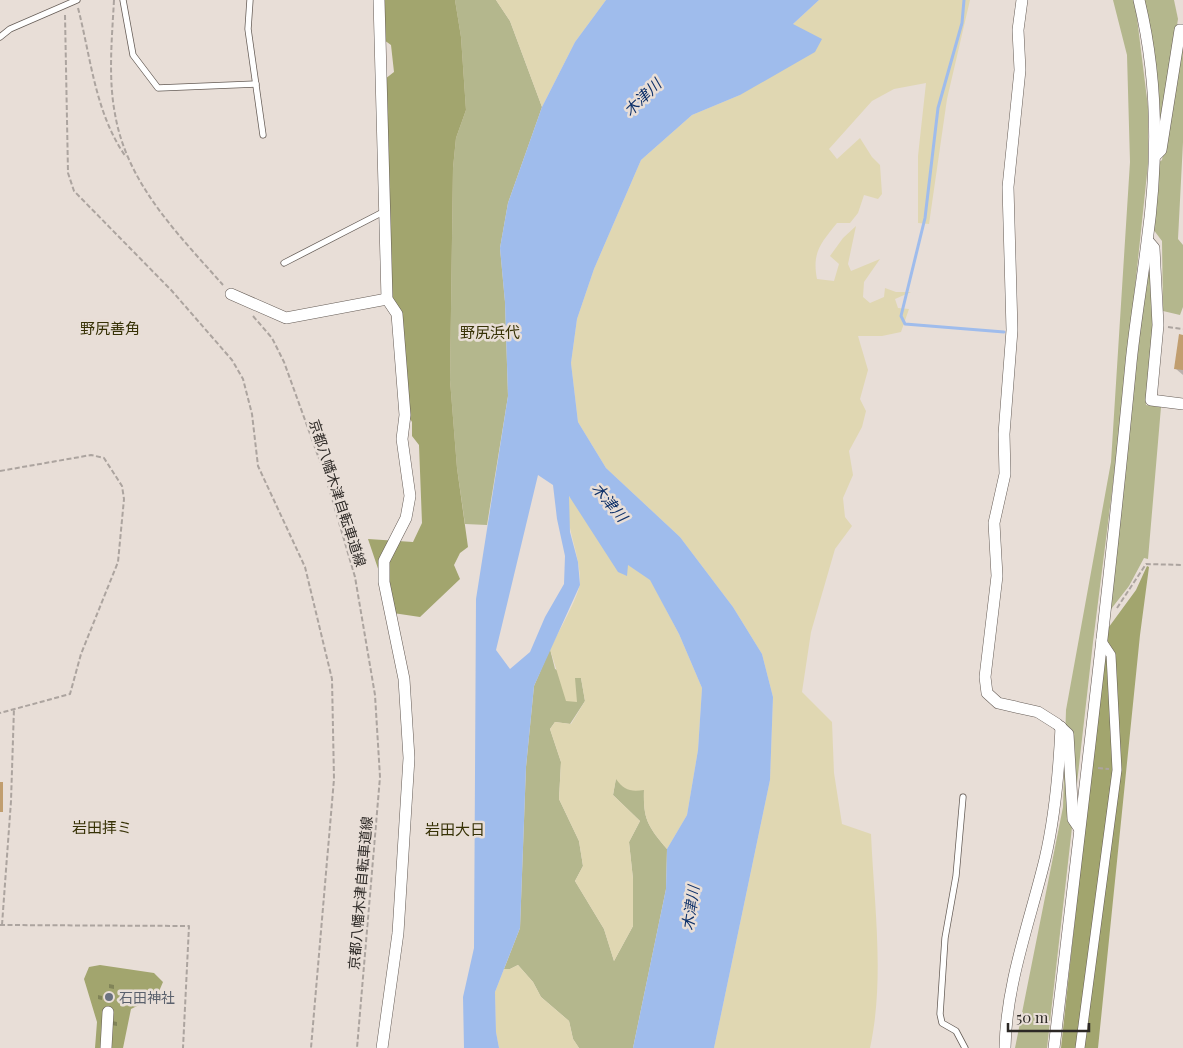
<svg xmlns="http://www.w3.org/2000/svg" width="1183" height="1048" font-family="'Playfair Display','Noto Sans JP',serif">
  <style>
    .green { fill: #b4b78d }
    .forest { fill: #a2a56e }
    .sand { fill: #e0d7b2 }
    .water { fill: #9fbcec; fill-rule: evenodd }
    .shadow { fill: #0003 }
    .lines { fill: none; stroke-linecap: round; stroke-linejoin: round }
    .stream { stroke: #9fbcec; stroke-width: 3 }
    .building { fill: #c19e6f }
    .service-casing { stroke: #655c56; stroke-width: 7 }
    .pedestrian-casing { stroke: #655c56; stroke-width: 10 }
    .minor-casing { stroke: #655c56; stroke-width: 12 }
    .path { stroke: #aca49f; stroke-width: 2; stroke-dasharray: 5 2.5; stroke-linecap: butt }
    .service { stroke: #fff; stroke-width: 5.5 }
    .pedestrian { stroke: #fff; stroke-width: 9 }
    .minor { stroke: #fff; stroke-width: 11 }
    .worship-dot { fill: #6b7280; stroke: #e8ded7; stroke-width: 2 }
    .labels { text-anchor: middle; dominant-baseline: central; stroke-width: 5; stroke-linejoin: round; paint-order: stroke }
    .street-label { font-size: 14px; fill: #2c2825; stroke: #e8ded7 }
    .worship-label { font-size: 14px; fill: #5b616d; stroke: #e8ded7; text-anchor: start }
    .water-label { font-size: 15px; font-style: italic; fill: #10326a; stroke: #e8ded7 }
    .neighbourhood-label { font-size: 15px; fill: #363105; stroke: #e8ded7 }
  </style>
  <rect width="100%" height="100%" fill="#e8ded7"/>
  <g class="green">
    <polygon points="455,0 496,0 510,21 542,107 508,203 500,248 505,302 508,396 487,525 465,524 457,468 450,380 453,168 456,138 466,110 461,37"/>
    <polygon points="1113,0 1134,0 1135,2 1148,107 1148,164 1122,412 1093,642 1047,1048 1015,1048 1063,807 1066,710 1111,462 1130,162 1127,55"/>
    <polygon points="1144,0 1174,0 1178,19 1159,139"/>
    <polygon points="1183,37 1183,142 1178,239 1183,245 1183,307 1180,315 1163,311 1162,241 1153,229 1158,163 1162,160"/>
    <polygon points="1149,254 1153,328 1146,405 1161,407 1148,559 1144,558 1129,586 1108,613"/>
    <path d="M550 649 555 669 575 678H581L585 701 570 724 555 722 550 729 561 762 559 799 579 841 583 866 575 881 604 929 614 961 633 926V879L629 842 640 821 613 795 616 778 644 789C643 820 648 826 667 849L666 889 633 1048H579L573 1039 569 1021 541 997 533 982 518 965 510 969H504L520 928 526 767 534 686Z"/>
  </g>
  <g class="forest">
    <polygon points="383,0 455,0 461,37 466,110 456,138 453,168 450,380 457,468 468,547 460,553 454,565 460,579 420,617 393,613 368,539 413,542 422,523 419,445 412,436 412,422 402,405 390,304 385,79 394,72 391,45 384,40"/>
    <polygon points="1147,566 1149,567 1140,635 1098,1048 1061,1048 1106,631 1136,590"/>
    <polygon points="100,965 154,973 163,982 157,996 131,1009 123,1048 95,1048 97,1022 84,979 89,967"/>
  </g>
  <g class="sand">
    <polygon points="496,0 606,0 575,42 542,107 510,21"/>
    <path d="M819 0H970L947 99 929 224 918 223V156L926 83 894 89 872 101 829 149 837 159 860 138 872 157 880 165 882 194 878 199 864 195 858 213 850 223H837C820 244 812 253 817 279L834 281 839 264 830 256 843 238 856 226 848 264 851 271 880 259 864 282 863 297 870 303 884 297 885 288 896 292H911L895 299 898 308 909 309 901 332 882 336H858L868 370 860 399 866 411 862 427 849 451 853 475 843 498 845 517 852 526 835 549 811 632 802 692 832 722 834 773 842 824 871 834C874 904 885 979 870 1048H714L770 780 773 697 762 654 733 607 680 537 606 468 578 422 571 363 577 319 594 269 641 160 692 115 740 95 793 24Z"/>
    <path d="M569 496 627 564 650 579 679 634 702 688 698 750 687 815 667 849C648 826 643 820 644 790 630 792 624 790 616 779L613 795 640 821 629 842 633 879V926L614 961 604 929 575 881 583 866 579 841 559 799 561 762 550 729 555 722 571 724 585 701 581 678H575L577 702 566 701 550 649C557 635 579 596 580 583 581 553 563 525 569 496Z"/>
    <polygon points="518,965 533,982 541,997 569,1021 573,1039 579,1048 499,1048 496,1032 495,992 504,969 510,969"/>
  </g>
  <path class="water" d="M606 0H819L793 24 822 39 815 52 740 95 692 115 641 160 594 269 577 319 571 363 578 422 606 468 680 537 733 607 762 654 773 697 770 780 714 1048H633L666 889 667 849 687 815 698 750 702 688 679 634 650 580 628 565 627 576 618 572 569 496 570 532 578 562 580 585 534 686 526 767 520 928 495 992 496 1032 499 1048H464L463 997 474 948 476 599 508 396 505 302 500 248 508 203 542 107 575 42ZM538 475 553 485 557 519 565 556 564 584 545 617 530 652 510 669 496 650Z"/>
  <g class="shadow">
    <polygon points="1183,336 1183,375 1176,369"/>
    <polygon points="109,984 114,985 114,989 109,988"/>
    <polygon points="98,995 102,996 102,1000 98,999"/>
    <polygon points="112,1021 117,1022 117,1026 112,1025"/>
  </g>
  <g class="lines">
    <polyline class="stream" points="964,0 962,23 938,108 925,218 901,316 905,324 1004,332"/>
  </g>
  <g class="building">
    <polygon points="1179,334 1183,335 1183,370 1174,369"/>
    <rect x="0" y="782" width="3" height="30"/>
    <rect x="104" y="993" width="10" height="8"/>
  </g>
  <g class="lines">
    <defs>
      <g id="service">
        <polyline points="123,0 133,55 158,88 256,84"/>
        <polyline points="250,0 248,29 263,135"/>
        <polyline points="0,37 10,29 77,0"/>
        <polyline points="284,263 385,211"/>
        <polyline points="963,797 956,876 945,938 940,1014 942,1023 956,1031 965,1048"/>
      </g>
      <polyline id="pedestrian" points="1080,1048 1117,770 1111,655 1101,640"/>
      <g id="minor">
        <polyline points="379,0 387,299 397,314 405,415 402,439 410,496 406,518 384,561 384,582 404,679 409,758 398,933 382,1048"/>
        <polyline points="1022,0 1018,30 1020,70 1008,187 1012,330 1004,434 1005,474 994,523 997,576 985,677 987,693 998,703 1038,712 1057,724 1068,734 1073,819 1079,828"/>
        <polyline points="1155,156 1161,150 1180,30 1183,30"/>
        <polyline points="1148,241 1154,248 1158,325 1151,400 1183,404"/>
        <polyline points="231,294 286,318 387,299"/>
        <polyline points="106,1048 108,1012"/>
        <path d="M1005 1048C1006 984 1030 921 1045 859 1055 816 1059 771 1061 727"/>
        <path d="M1054 1048C1081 820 1109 592 1131 363 1135 323 1142 283 1147 242 1158 163 1158 78 1139 0"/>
      </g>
    </defs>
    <use href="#service" class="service-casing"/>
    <use href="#pedestrian" class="pedestrian-casing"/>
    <use href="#minor" class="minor-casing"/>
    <g class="path">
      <path d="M114 0C112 38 108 77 115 114 127 184 178 234 223 285"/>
      <path d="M78 8C91 58 95 113 126 157"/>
      <polyline points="65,15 68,173 74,191 172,291 232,360 243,379 252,414 258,466 305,567 332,679 334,779 311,1048"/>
      <polyline points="253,316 272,338 284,362 326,478 355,577 375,695 380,777 357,1048"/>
      <polyline points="1168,327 1183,329"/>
      <polyline points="0,471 91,455 104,458 122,486 124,499 118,562 81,654 70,694 0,713"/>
      <polyline points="1117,608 1146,564 1183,565"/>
      <polyline points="1098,768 1109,769"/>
      <polyline points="0,925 189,926 183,1048"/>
      <polyline points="2,925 11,801 14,708"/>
    </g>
    <use href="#service" class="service"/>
    <use href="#pedestrian" class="pedestrian"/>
    <use href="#minor" class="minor"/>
  </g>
  <circle class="worship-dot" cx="109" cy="997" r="5"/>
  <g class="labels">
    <g class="street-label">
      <text transform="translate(338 493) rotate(72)">京都八幡木津自転車道線</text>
      <text transform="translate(360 893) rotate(-85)">京都八幡木津自転車道線</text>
    </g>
    <g class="worship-label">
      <text x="119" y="997">石田神社</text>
    </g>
    <g class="water-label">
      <text transform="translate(642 97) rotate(-44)">木津川</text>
      <text transform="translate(610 502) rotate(50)">木津川</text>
      <text transform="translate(690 908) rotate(-82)">木津川</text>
    </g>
    <g class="neighbourhood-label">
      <text x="110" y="328">野尻善角</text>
      <text x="490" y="332">野尻浜代</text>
      <text x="102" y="827">岩田拝ミ</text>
      <text x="455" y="829">岩田大日</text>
    </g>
  </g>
  <path d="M1008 1023v8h81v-8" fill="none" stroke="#2c2825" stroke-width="2.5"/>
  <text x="1016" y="1023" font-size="15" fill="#2c2825" stroke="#e8ded7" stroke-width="4" paint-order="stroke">50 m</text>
</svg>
